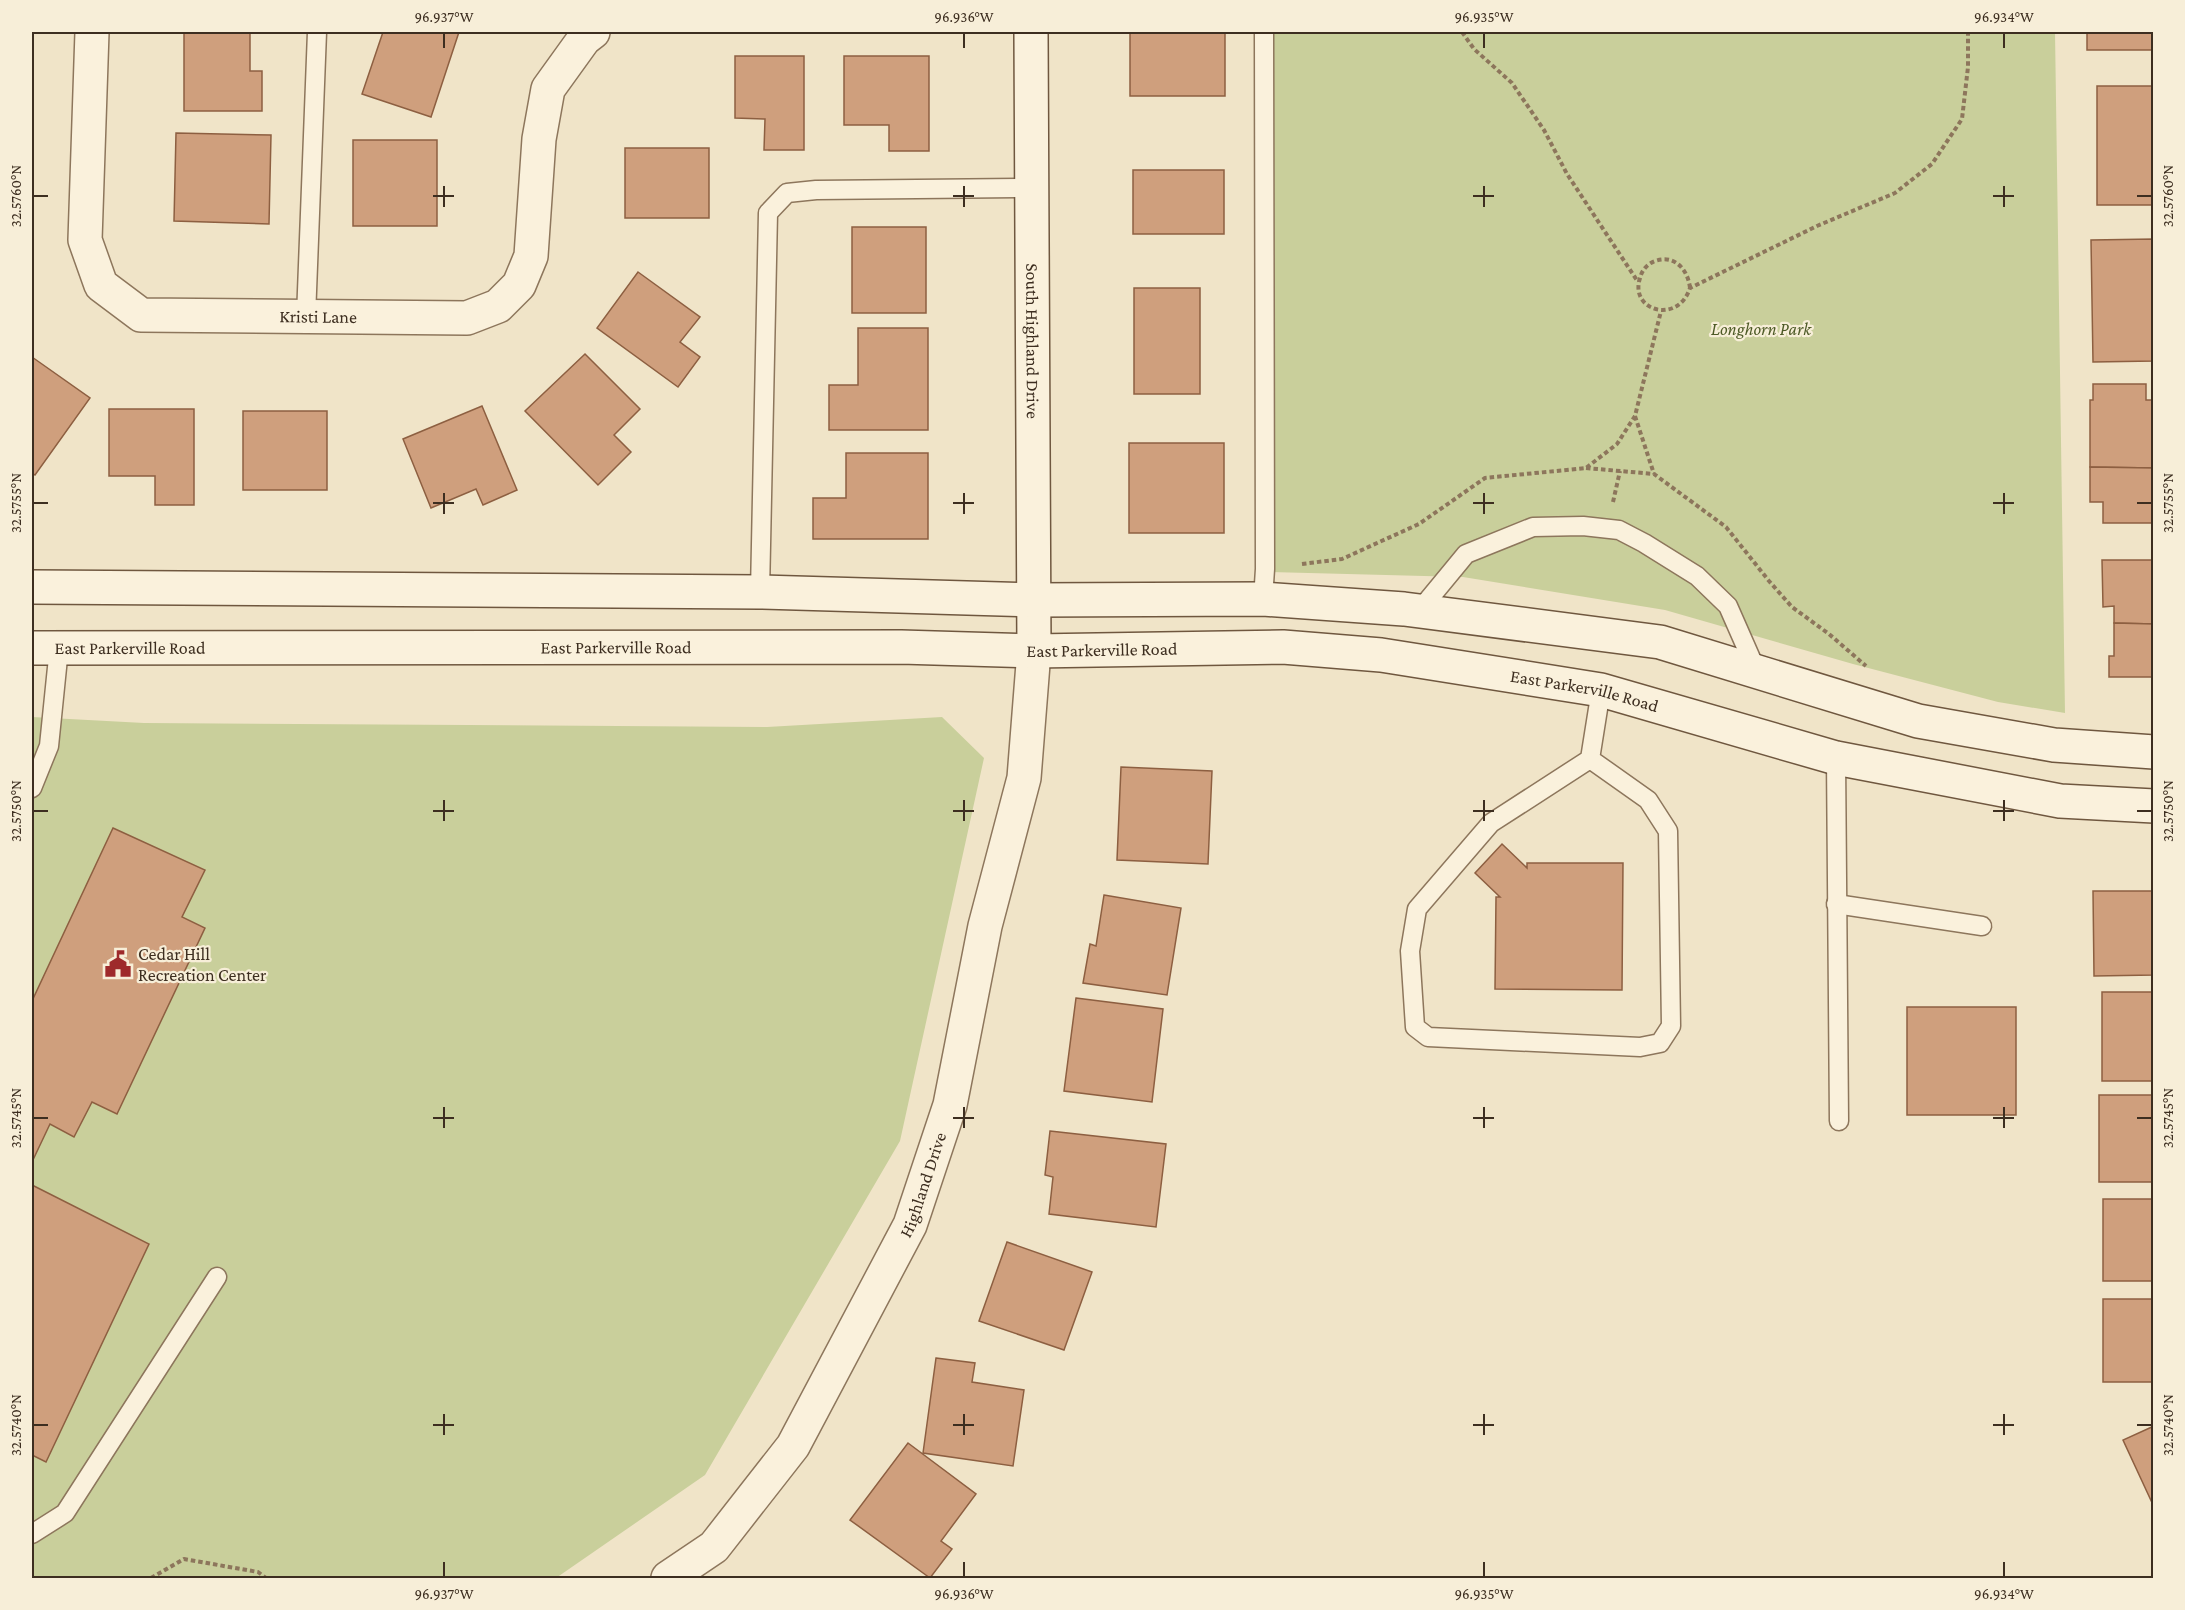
<svg xmlns="http://www.w3.org/2000/svg" width="2185" height="1610" font-family="'Crimson Pro',serif">
  <style>
    .green { fill: #c9cf9b }
    .building { fill: #cf9f7d; stroke: #8d5f41; stroke-width: 1.5 }
    .lines { fill: none; stroke-linecap: round; stroke-linejoin: round }
    .lane-casing { stroke: #8d765c; stroke-width: 21 }
    .street-casing { stroke: #8d765c; stroke-width: 36 }
    .secondary-casing { stroke: #6f573f; stroke-width: 36 }
    .path { stroke: #8d765c; stroke-width: 4; stroke-dasharray: 4.5 3; stroke-linecap: butt }
    .lane { stroke: #faf1dc; stroke-width: 18 }
    .street { stroke: #faf1dc; stroke-width: 33 }
    .secondary { stroke: #faf1dc; stroke-width: 33 }
    .ticks { fill: none; stroke: #3d2e20; stroke-width: 2 }
    .labels { text-anchor: middle; dominant-baseline: central; stroke-width: 4.5; stroke-linejoin: round; paint-order: stroke }
    .street-label { font-size: 18px; fill: #3d2e20; stroke: #f7eed8 }
    .park-label { font-size: 18px; font-style: italic; fill: #4d5a26; stroke: #f7eed8 }
    .poi-label { font-size: 18px; fill: #3d2e20; stroke: #f7eed8; text-anchor: start }
    .neatline { fill: none; stroke: #3d2e20; stroke-width: 2 }
    .ticks-label { font-size: 15px; text-anchor: middle; fill: #3d2e20 }
  </style>
  <rect width="100%" height="100%" fill="#f0e4c8"/>
  <g class="green">
    <polygon points="1274,32 2055,32 2065,713 1998,702 1853,664 1665,610 1463,577 1269,572"/>
    <polygon points="32,717 144,723 767,727 942,717 984,758 900,1141 705,1475 556,1578 32,1578"/>
  </g>
  <g class="building">
    <polygon points="184,32 250,32 250,71 262,71 262,111 184,111"/>
    <polygon points="383,32 459,32 431,117 362,94"/>
    <rect x="1130" y="32" width="95" height="64"/>
    <rect x="2087" y="32" width="67" height="18"/>
    <polygon points="735,56 804,56 804,150 764,150 765,119 735,118"/>
    <polygon points="844,56 929,56 929,151 889,151 889,125 844,125"/>
    <rect x="2097" y="86" width="57" height="119"/>
    <polygon points="176,133 271,135 269,224 174,221"/>
    <rect x="353" y="140" width="84" height="86"/>
    <rect x="625" y="148" width="84" height="70"/>
    <rect x="1133" y="170" width="91" height="64"/>
    <rect x="852" y="227" width="74" height="86"/>
    <polygon points="2154,239 2154,361 2093,362 2091,240"/>
    <polygon points="638,272 700,317 680,342 700,357 678,387 597,328"/>
    <rect x="1134" y="288" width="66" height="106"/>
    <polygon points="858,328 928,328 928,430 829,430 829,385 858,385"/>
    <polygon points="585,354 640,409 614,435 631,452 598,485 525,411"/>
    <polygon points="32,357 90,398 35,475 32,473"/>
    <polygon points="2093,384 2146,384 2146,400 2154,400 2154,468 2090,467 2090,400 2093,400"/>
    <polygon points="482,406 517,490 483,505 476,489 431,508 403,439"/>
    <polygon points="109,409 194,409 194,505 155,505 155,476 109,476"/>
    <rect x="243" y="411" width="84" height="79"/>
    <rect x="1129" y="443" width="95" height="90"/>
    <polygon points="846,453 928,453 928,539 813,539 813,498 846,498"/>
    <polygon points="2090,467 2154,468 2154,523 2103,523 2103,502 2090,502"/>
    <polygon points="2102,560 2154,560 2154,624 2114,623 2114,606 2103,607"/>
    <polygon points="2114,623 2154,624 2154,677 2109,677 2109,656 2114,656"/>
    <polygon points="1121,767 1212,771 1208,864 1117,860"/>
    <polygon points="113,828 205,870 182,917 205,928 117,1114 92,1102 74,1137 50,1124 32,1162 32,1001"/>
    <polygon points="1502,844 1527,868 1527,863 1623,863 1622,990 1495,989 1496,897 1500,897 1475,873"/>
    <polygon points="2093,891 2154,891 2154,975 2094,976"/>
    <polygon points="1104,895 1181,908 1167,995 1083,983 1090,944 1096,946"/>
    <rect x="2102" y="992" width="52" height="89"/>
    <polygon points="1076,998 1163,1009 1152,1102 1064,1091"/>
    <rect x="1907" y="1007" width="109" height="108"/>
    <rect x="2099" y="1095" width="55" height="87"/>
    <polygon points="1050,1131 1166,1144 1156,1227 1049,1214 1053,1177 1045,1175"/>
    <polygon points="32,1185 149,1244 46,1462 32,1455"/>
    <rect x="2103" y="1199" width="51" height="82"/>
    <polygon points="1007,1242 1092,1272 1064,1350 979,1321"/>
    <rect x="2103" y="1299" width="51" height="83"/>
    <polygon points="936,1358 975,1363 972,1382 1024,1390 1013,1466 923,1453"/>
    <polygon points="2154,1426 2154,1507 2123,1440"/>
    <polygon points="908,1443 976,1494 941,1541 952,1549 930,1578 850,1520"/>
  </g>
  <g class="lines">
    <defs>
      <g id="lane">
        <polyline points="306,317 317,32"/>
        <polyline points="760,592 768,213 787,193 816,190 1030,188"/>
        <polyline points="1263,599 1265,569 1264,32"/>
        <polyline points="1419,611 1466,554 1533,527 1583,526 1619,530 1644,543 1697,576 1728,606 1757,672"/>
        <polyline points="1836,758 1839,1121"/>
        <polyline points="1590,759 1648,800 1668,831 1671,1026 1660,1043 1640,1047 1428,1037 1415,1027 1410,951 1417,909 1491,823 1590,759 1601,690"/>
        <polyline points="32,788 49,746 59,648"/>
        <polyline points="1836,904 1982,926"/>
        <polyline points="32,1534 65,1513 217,1277"/>
      </g>
      <g id="street">
        <path id="s1" d="M92 32 85 240 101 285 141 315 467 318 498 306 519 285 531 256 539 139 548 89 584 39 593 32"/>
        <path id="s2" d="M668 1578 714 1547 793 1446 910 1225 950 1105 985 926 1024 778 1034 651"/>
      </g>
      <g id="secondary">
        <path id="s3" d="M1031 32 1034 651"/>
        <polyline points="32,587 760,592 1034,600 1263,599 1404,609 1660,642 1918,721 2054,745 2154,752"/>
        <path id="s4" d="M32 648 901 647 1034 651 1283 647 1381 655 1601 690 1836 758 2060 801 2154 806"/>
      </g>
    </defs>
    <use href="#lane" class="lane-casing"/>
    <use href="#street" class="street-casing"/>
    <use href="#secondary" class="secondary-casing"/>
    <g class="path">
      <polyline points="1462,32 1474,49 1512,83 1544,130 1567,174 1638,282"/>
      <path d="M1690 288C1688 270 1675 254 1655 261 1647 264 1642 270 1640 278 1629 311 1678 325 1690 288L1817 226 1895 193 1932 164 1962 119 1968 67V32"/>
      <polyline points="1635,416 1654,474"/>
      <polyline points="1586,468 1654,474 1726,527 1769,581 1792,607 1829,634 1866,666"/>
      <polyline points="1613,502 1620,471"/>
      <polyline points="1302,564 1342,559 1419,524 1485,478 1586,468 1617,444 1635,416 1661,311"/>
      <polyline points="151,1578 184,1559 258,1572 266,1578"/>
    </g>
    <use href="#lane" class="lane"/>
    <use href="#street" class="street"/>
    <use href="#secondary" class="secondary"/>
  </g>
  <path class="ticks" d="M444 33V48M964 33V48M1484 33V48M2004 33V48M444 186V207M964 186V207M1484 186V207M2004 186V207M33 196H48M433 196H454M953 196H974M1473 196H1494M1993 196H2014M2137 196H2152M444 493V514M964 493V514M1484 493V514M2004 493V514M33 503H48M433 503H454M953 503H974M1473 503H1494M1993 503H2014M2137 503H2152M444 800V821M964 800V821M1484 800V821M2004 800V821M33 811H48M433 811H454M953 811H974M1473 811H1494M1993 811H2014M2137 811H2152M444 1107V1128M964 1107V1128M1484 1107V1128M2004 1107V1128M33 1118H48M433 1118H454M953 1118H974M1473 1118H1494M1993 1118H2014M2137 1118H2152M444 1414V1435M964 1414V1435M1484 1414V1435M2004 1414V1435M33 1425H48M433 1425H454M953 1425H974M1473 1425H1494M1993 1425H2014M2137 1425H2152M444 1562V1577M964 1562V1577M1484 1562V1577M2004 1562V1577"/>
  <defs>
    <symbol id="civic-bare" viewBox="-9 -9 18 18"><path d="M-.6-6.5H3V-4.5H.6V-3L4-1V1h2V6H-6V1h2V-1L-.6-3ZM-1.2 2.5V6h2.4V2.5Z" fill="#9e2a2b" stroke="#f7eed8" stroke-width="2.5" paint-order="stroke"/></symbol>
  </defs>
  <g fill-rule="evenodd">
    <use href="#civic-bare" x="99" y="945" width="38" height="38"/>
  </g>
  <g class="labels">
    <g class="street-label">
      <text stroke="none"><textPath href="#s1" startOffset="483">Kristi Lane</textPath></text>
      <text stroke="none"><textPath href="#s3" startOffset="309">South Highland Drive</textPath></text>
      <text stroke="none"><textPath href="#s4" startOffset="98">East Parkerville Road</textPath></text>
      <text stroke="none"><textPath href="#s4" startOffset="584">East Parkerville Road</textPath></text>
      <text stroke="none"><textPath href="#s4" startOffset="1070">East Parkerville Road</textPath></text>
      <text stroke="none"><textPath href="#s4" startOffset="1556">East Parkerville Road</textPath></text>
      <text stroke="none"><textPath href="#s2" startOffset="476">Highland Drive</textPath></text>
    </g>
    <g class="park-label">
      <text x="1761" y="329">Longhorn Park</text>
    </g>
    <g class="poi-label">
      <text x="138" y="954">Cedar Hill<tspan x="138" dy="21">Recreation Center</tspan></text>
    </g>
  </g>
  <rect width="2185" height="1610" fill="none" stroke="#f7eed8" stroke-width="66"/>
  <rect x="33" y="33" width="2119" height="1544" class="neatline"/>
  <g class="ticks-label">
    <text x="444" y="22">96.937°W</text>
    <text x="964" y="22">96.936°W</text>
    <text x="1484" y="22">96.935°W</text>
    <text x="2004" y="22">96.934°W</text>
    <text transform="translate(16 196) rotate(-90)" y="5">32.5760°N</text>
    <text transform="translate(2168 196) rotate(-90)" y="5">32.5760°N</text>
    <text transform="translate(16 503) rotate(-90)" y="5">32.5755°N</text>
    <text transform="translate(2168 503) rotate(-90)" y="5">32.5755°N</text>
    <text transform="translate(16 811) rotate(-90)" y="5">32.5750°N</text>
    <text transform="translate(2168 811) rotate(-90)" y="5">32.5750°N</text>
    <text transform="translate(16 1118) rotate(-90)" y="5">32.5745°N</text>
    <text transform="translate(2168 1118) rotate(-90)" y="5">32.5745°N</text>
    <text transform="translate(16 1425) rotate(-90)" y="5">32.5740°N</text>
    <text transform="translate(2168 1425) rotate(-90)" y="5">32.5740°N</text>
    <text x="444" y="1599">96.937°W</text>
    <text x="964" y="1599">96.936°W</text>
    <text x="1484" y="1599">96.935°W</text>
    <text x="2004" y="1599">96.934°W</text>
  </g>
</svg>
